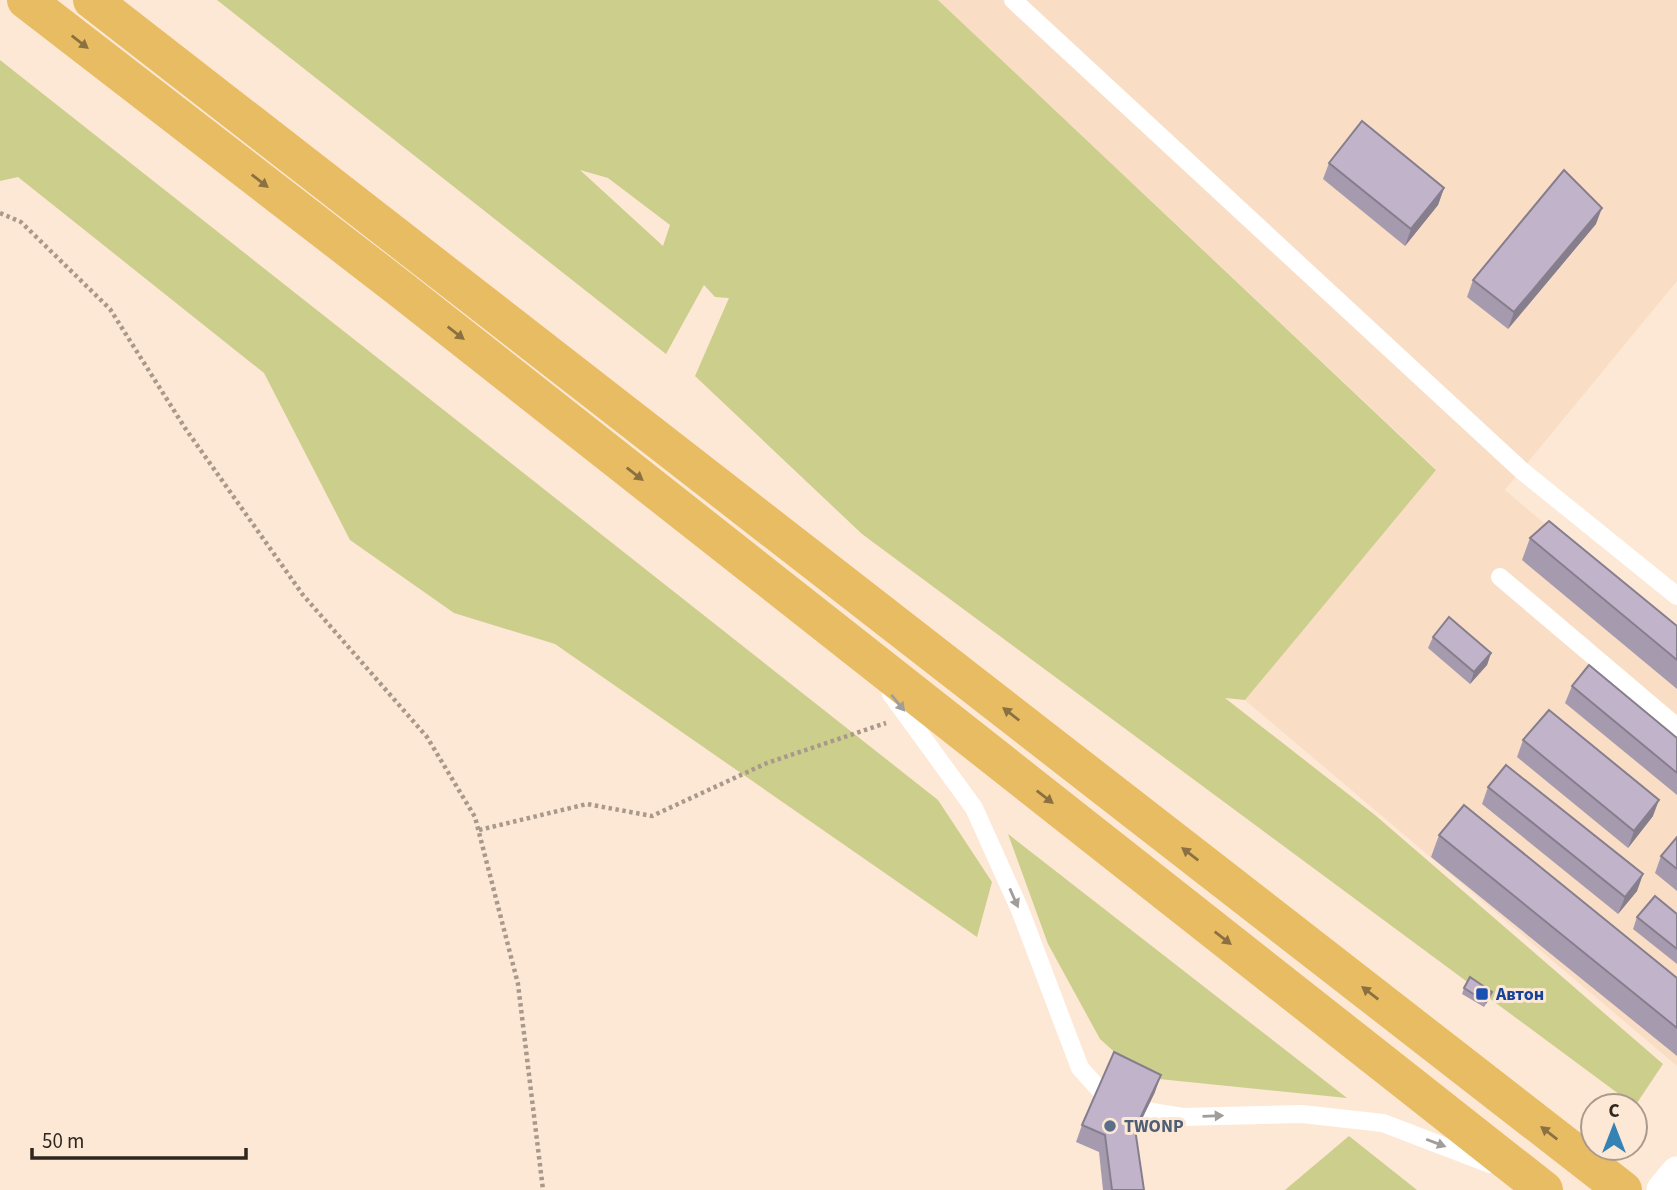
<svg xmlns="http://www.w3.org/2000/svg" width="1677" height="1190" font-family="'Source Sans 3',sans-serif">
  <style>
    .built { fill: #f9dec5 }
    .green { fill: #ccce8c; fill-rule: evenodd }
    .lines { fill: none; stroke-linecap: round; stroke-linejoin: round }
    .path { stroke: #a9998b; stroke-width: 4.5; stroke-dasharray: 3.5 3.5; stroke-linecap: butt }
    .service { stroke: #fff; stroke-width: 18 }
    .minor { stroke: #fff; stroke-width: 33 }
    .trunk { stroke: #e8bc63; stroke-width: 38 }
    .wall { fill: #a69bae }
    .shaded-wall { fill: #877e8d }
    .building { fill: #c1b4ca; stroke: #877e8d; stroke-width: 2 }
    .oneway { fill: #8b7141 }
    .oneway2 { fill: #a19d9a }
    .transit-dot { fill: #1a4fb4; stroke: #fde8d5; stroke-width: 2.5 }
    .service-dot { fill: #5c6f8a; stroke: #fde8d5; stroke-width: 2.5 }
    .labels { text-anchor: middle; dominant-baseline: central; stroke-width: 6; stroke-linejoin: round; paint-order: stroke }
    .transit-label { font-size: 18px; font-weight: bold; fill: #164399; stroke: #fde8d5; text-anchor: start }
    .service-label { font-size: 18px; font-weight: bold; fill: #4e5e75; stroke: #fde8d5; text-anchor: start }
  </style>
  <rect width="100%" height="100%" fill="#fde8d5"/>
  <polygon class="built" points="938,0 1677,0 1677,281 1505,490 1677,636 1677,1066 1245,700 1436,469"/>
  <g class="green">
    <path d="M217 0H938L1436 470 1245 700 1225 698 1375 815 1663 1064 1635 1106 862 534 695 376 729 298 715 297 704 285 666 354ZM580 170 608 178 670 225 663 246Z"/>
    <polygon points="0,60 938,800 992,882 977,937 555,644 454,613 350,540 264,373 18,177 0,181"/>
    <polygon points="1008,834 1347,1098 1159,1079 1121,1058 1100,1039 1048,944"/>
    <polygon points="1349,1136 1417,1190 1285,1190"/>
  </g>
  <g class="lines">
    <g class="path">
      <polyline points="0,213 21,222 110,309 185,428 303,595 427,737 475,817 518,984 543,1190"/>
      <polyline points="479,830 587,804 652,816 767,763 886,723"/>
    </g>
    <g class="service">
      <polyline points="1013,0 1521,470 1677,596"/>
      <polyline points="1500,577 1677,727"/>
      <polyline points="891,694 974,808 1020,910 1080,1068 1099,1089"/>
      <polyline points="1146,1111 1182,1117 1302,1114 1383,1123 1490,1164"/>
    </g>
    <polyline class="minor" points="1663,1190 1677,1173"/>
    <g class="trunk">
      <polyline points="26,0 403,291 1544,1190"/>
      <polyline points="92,0 1623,1190"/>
    </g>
  </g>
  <g class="wall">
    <polygon points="1329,163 1444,188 1438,205 1405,246 1323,179"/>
    <polygon points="1596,224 1508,329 1467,297 1473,280"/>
    <polygon points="1530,538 1677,626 1677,689 1522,560"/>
    <polygon points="1433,637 1491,653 1487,665 1470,684 1428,648"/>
    <polygon points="1572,686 1677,738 1677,795 1565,703"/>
    <polygon points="1523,740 1653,816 1628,848 1517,757"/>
    <polygon points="1488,787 1643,874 1637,891 1618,914 1482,804"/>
    <polygon points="1439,835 1677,978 1677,1056 1431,857"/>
    <polygon points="1677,837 1677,891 1655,873 1661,856"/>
    <polygon points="1677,914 1677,964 1633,929 1637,917"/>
    <polygon points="1464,988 1492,992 1490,998 1484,1007 1462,994"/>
    <polygon points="1155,1092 1135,1133 1144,1190 1103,1190 1099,1152 1076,1142 1082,1125"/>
  </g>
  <g class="shaded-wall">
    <polygon points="1444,188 1438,205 1405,246 1411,229"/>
    <polygon points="1602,208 1596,224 1508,329 1514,312"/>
    <polygon points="1491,653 1487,665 1470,684 1474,672"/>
    <polygon points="1659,800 1653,816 1628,848 1634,831"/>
    <polygon points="1643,874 1637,891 1618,914 1625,897"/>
    <polygon points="1161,1075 1155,1092 1129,1146 1135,1129"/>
  </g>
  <g class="building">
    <polygon points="1362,121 1444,188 1411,229 1329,163"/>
    <polygon points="1564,170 1602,208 1514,312 1473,280"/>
    <polygon points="1549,521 1677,626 1677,660 1530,538"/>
    <polygon points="1449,617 1491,653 1474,672 1433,637"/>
    <polygon points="1589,665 1677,738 1677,773 1572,686"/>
    <polygon points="1549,710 1659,800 1634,831 1523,740"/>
    <polygon points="1506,765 1643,874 1625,897 1488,787"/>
    <polygon points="1464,805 1677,978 1677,1028 1439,835"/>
    <polygon points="1677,837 1677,869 1661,856"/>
    <polygon points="1655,896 1677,914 1677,949 1637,917"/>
    <polygon points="1470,977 1492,992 1486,1002 1464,988"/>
    <polygon points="1114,1052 1161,1075 1135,1129 1144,1190 1112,1190 1105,1135 1082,1125"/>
  </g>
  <defs><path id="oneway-solid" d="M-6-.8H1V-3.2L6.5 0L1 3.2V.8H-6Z" transform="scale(1.75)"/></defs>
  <g class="oneway">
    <use href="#oneway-solid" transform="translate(80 42) rotate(38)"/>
    <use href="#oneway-solid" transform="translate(260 181) rotate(38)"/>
    <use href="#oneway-solid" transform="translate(456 333) rotate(38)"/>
    <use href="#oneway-solid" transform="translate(635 474) rotate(38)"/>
    <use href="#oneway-solid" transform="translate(1011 714) rotate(-142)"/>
    <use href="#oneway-solid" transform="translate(1045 797) rotate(38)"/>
    <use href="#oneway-solid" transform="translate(1190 854) rotate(-142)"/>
    <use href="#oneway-solid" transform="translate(1223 938) rotate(38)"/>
    <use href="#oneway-solid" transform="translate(1370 993) rotate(-142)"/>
    <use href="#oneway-solid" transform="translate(1549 1133) rotate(-142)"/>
  </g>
  <g class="oneway2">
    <use href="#oneway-solid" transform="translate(898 703) rotate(51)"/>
    <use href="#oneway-solid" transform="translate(1014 898) rotate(66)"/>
    <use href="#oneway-solid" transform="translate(1213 1116) rotate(-2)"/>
    <use href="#oneway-solid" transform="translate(1436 1143) rotate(21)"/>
  </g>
  <rect class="transit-dot" x="1475" y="987" width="14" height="14" rx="3.5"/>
  <circle class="service-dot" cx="1110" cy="1126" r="7"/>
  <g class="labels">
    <g class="transit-label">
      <text x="1496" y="994">Автон</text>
    </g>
    <g class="service-label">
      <text x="1124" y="1126">TWONP</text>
    </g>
  </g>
  <g transform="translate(1614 1127)"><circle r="33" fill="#fde8d5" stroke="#aa9a8c" stroke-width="2"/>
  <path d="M0-5L12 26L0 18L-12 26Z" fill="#3582b4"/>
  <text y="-10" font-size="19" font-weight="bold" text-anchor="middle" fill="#2e261f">С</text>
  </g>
  <path d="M32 1148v10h214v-10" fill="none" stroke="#2e261f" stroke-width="3.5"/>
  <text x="42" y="1148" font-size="21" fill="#2e261f" stroke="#fde8d5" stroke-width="5" paint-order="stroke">50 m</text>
</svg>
